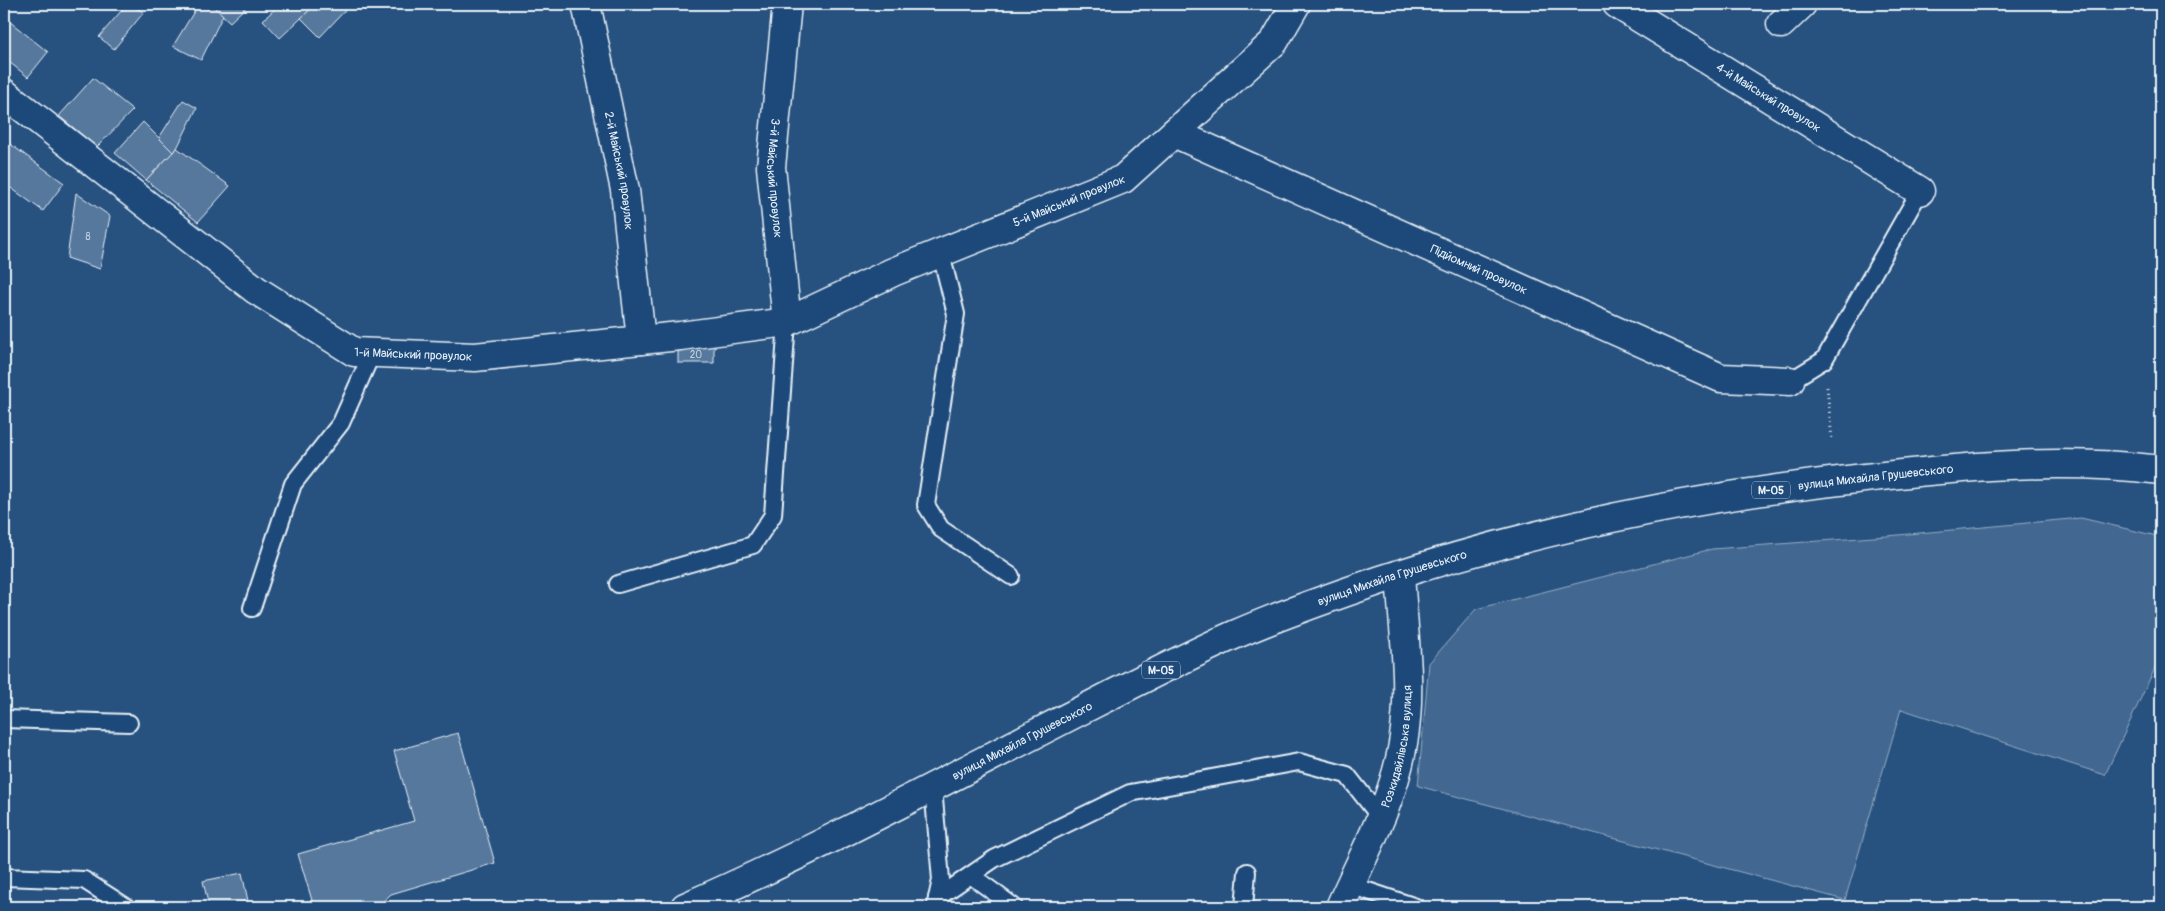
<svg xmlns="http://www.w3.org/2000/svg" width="2165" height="911" font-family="Pangolin,sans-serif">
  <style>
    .green { fill: #436891; stroke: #96acc4 }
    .building { fill: #57789d; stroke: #e8f1f8 }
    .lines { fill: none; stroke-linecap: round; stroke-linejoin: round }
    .lane-casing { stroke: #e8f1f8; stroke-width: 20 }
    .street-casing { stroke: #e8f1f8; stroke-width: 31 }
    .primary-casing { stroke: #e8f1f8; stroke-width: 31 }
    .path { stroke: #e8f1f8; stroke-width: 3; stroke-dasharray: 1 4; stroke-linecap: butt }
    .lane { stroke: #1f4a7a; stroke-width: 16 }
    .street { stroke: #1f4a7a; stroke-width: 28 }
    .primary { stroke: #1f4a7a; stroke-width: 28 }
    .labels { text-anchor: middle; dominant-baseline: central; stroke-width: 4; stroke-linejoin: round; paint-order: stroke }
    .number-label { font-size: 10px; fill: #c4d3e1 }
    .shield { fill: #1f4a7a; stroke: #acbfd2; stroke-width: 1 }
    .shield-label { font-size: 11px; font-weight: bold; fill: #e8f1f8 }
    .street-label { font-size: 12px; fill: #e8f1f8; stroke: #1f4a7a }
  </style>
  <rect width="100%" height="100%" fill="#27517f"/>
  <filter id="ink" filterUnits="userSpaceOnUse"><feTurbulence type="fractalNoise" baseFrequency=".02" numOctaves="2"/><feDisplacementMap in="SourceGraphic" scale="10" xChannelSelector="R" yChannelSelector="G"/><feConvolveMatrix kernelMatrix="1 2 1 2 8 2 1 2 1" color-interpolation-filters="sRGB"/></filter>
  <g filter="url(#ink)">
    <polygon class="green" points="2081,518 2161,537 2161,655 2105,775 1901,709 1845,900 1418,786 1429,663 1476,609 1712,549 1887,536"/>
    <g class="building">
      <polygon points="127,4 144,12 114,49 99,37"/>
      <polygon points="210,4 249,4 230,22"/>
      <polygon points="280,4 309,4 313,7 280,38 263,20"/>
      <polygon points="316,4 351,4 320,37 301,18"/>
      <polygon points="198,5 213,6 223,15 201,60 173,46"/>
      <polygon points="4,17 48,52 28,77 4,58"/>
      <polygon points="93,78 133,110 97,147 59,116"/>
      <polygon points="183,100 197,108 177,148 173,152 159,138"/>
      <polygon points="143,122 173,152 146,180 115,153"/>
      <polygon points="10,144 64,183 43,211 4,183 4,152"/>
      <polygon points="177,148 230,186 198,222 146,180"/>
      <polygon points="76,193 110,216 100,269 67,258"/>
      <polygon points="714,346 714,363 678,363 678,347"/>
      <polygon points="458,733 495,863 391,894 377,907 314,907 298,854 414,821 394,751"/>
      <polygon points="242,873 248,901 223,907 209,907 203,881"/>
    </g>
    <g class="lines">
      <defs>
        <g id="lane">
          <polyline points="941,254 956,314 926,505 941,529 1011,576"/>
          <polyline points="1790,381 1824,360 1920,191"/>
          <polyline points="618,584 753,545 773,515 787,322"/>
          <polyline points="252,608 293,484 341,423 372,353"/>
          <polyline points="4,719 129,723"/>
          <polyline points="933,787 941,880 936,903"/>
          <polyline points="972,876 1014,907"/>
          <polyline points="4,877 84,880 126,907"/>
          <polyline points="1350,885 1416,907"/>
          <polyline points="937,898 994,859 1130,793 1299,762 1347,775 1380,817"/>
          <polyline points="1244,907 1247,872"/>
        </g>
        <g id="street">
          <path id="s1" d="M586 4 625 190 641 340"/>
          <path id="s2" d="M787 4 771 167 787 322"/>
          <path id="s3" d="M1617 4 1920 191"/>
          <polyline points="1781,24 1802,4"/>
          <path id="s4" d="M4 93 256 290 354 352 475 357 680 336 787 322 893 272 1123 179 1274 42 1296 4"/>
          <path id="s5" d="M1174 133 1721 378 1790 381"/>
          <path id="s6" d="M1340 907C1364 853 1396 797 1404 737 1412 684 1403 628 1400 574"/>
        </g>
        <g id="primary">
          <path id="s7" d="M685 907C805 855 921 793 1037 733 1102 700 1167 665 1234 635 1282 614 1331 597 1381 580 1537 529 1693 497 1856 479 1959 467 2058 457 2161 470"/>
        </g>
      </defs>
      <use href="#lane" class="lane-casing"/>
      <use href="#street" class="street-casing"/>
      <use href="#primary" class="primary-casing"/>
      <polyline class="path" points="1827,387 1832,439"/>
      <use href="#lane" class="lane"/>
      <use href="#street" class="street"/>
      <use href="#primary" class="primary"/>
    </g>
  </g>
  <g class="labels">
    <g class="number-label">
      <text x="88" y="237">8</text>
      <text x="696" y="355">20</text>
    </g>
    <g class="shield">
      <rect x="1752" y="481.5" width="38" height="17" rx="4"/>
      <rect x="1142" y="661.5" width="38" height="17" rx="4"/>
    </g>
    <g class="shield-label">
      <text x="1771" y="490">М-05</text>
      <text x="1161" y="670">М-05</text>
    </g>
    <g class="street-label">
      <text stroke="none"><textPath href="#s3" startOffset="178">4-й Майський провулок</textPath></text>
      <text stroke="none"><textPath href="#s1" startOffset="170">2-й Майський провулок</textPath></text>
      <text stroke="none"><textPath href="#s2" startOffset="175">3-й Майський провулок</textPath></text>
      <text stroke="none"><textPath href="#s4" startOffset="1178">5-й Майський провулок</textPath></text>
      <text stroke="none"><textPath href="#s5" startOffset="334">Підйомний провулок</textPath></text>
      <text stroke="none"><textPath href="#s4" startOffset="495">1-й Майський провулок</textPath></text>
      <text stroke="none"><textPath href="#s7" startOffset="1276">вулиця Михайла Грушевського</textPath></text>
      <text stroke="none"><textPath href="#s7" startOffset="781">вулиця Михайла Грушевського</textPath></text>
      <text stroke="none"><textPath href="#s7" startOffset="376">вулиця Михайла Грушевського</textPath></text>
      <text stroke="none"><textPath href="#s6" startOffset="172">Розкидайлівська вулиця</textPath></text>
    </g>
  </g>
  <rect width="2165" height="911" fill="none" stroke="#1f4a7a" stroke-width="20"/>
  <rect x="10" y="10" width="2145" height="891" fill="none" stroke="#e8f1f8" stroke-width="2" filter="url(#ink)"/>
</svg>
